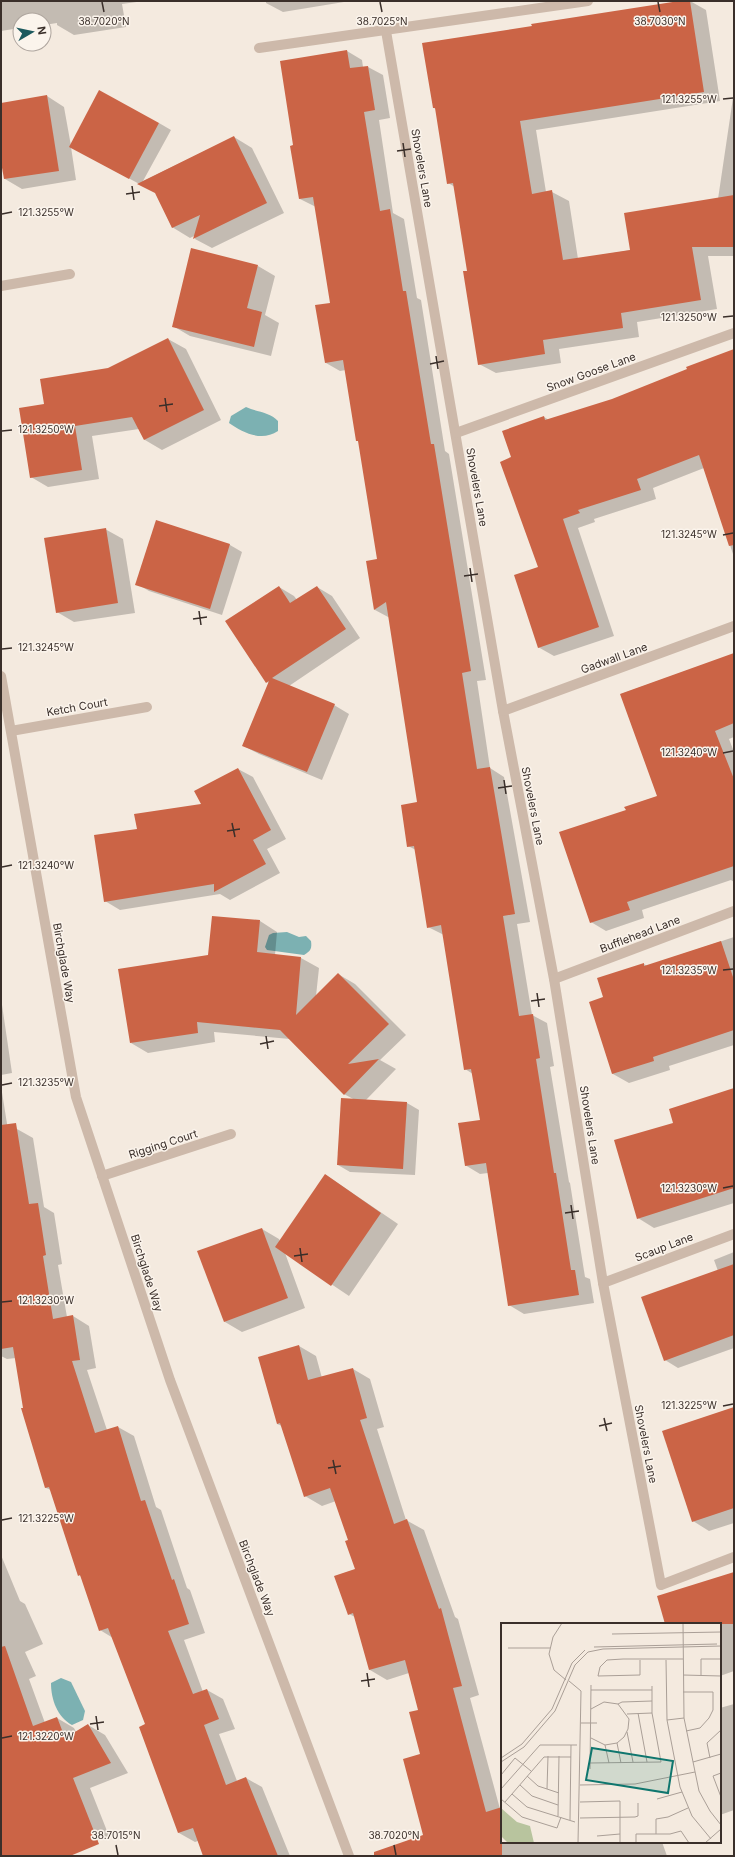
<svg xmlns="http://www.w3.org/2000/svg" width="735" height="1857" font-family="Inter,sans-serif">
  <style>
    .water { fill: #7cb1b2 }
    .shadow { fill: #0003 }
    .building { fill: #cb6446 }
    .lines { fill: none; stroke-linecap: round; stroke-linejoin: round }
    .street { stroke: #cdb9aa; stroke-width: 10 }
    .ticks { fill: none; stroke: #3a2f2a; stroke-width: 1.5 }
    .labels { text-anchor: middle; dominant-baseline: central; stroke-width: 3; stroke-linejoin: round; paint-order: stroke }
    .street-label { font-size: 11px; fill: #3a2f2a; stroke: #fbf4ec }
    .inset-road { fill: none; stroke: #aa9f97; stroke-width: 1 }
    .view { fill: #0f766e; fill-opacity: 0.15; stroke: #0f766e; stroke-width: 2 }
    .inset-edge { fill: none; stroke: #3a2f2a; stroke-width: 2 }
    .ticks-label { font-size: 10px; text-anchor: middle; fill: #3a2f2a; stroke: #fbf4ec; stroke-width: 3; stroke-linejoin: round; paint-order: stroke }
  </style>
  <rect width="100%" height="100%" fill="#f4eadf"/>
  <g class="water">
    <path d="M246 407C257 412 270 412 278 421V431C262 442 243 433 229 423L231 416Z"/>
    <path d="M287 932 299 937 306 936 311 941C312 948 311 951 304 955L267 950 265 947 269 935 273 933Z"/>
    <path d="M61 1678 71 1682 85 1711 83 1720 72 1725C57 1717 51 1699 51 1683Z"/>
  </g>
  <g class="shadow">
    <polygon points="1,1 144,1 122,4 126,27 74,35 57,25 57,23 44,25 44,20 20,20 20,28 1,31"/>
    <polygon points="266,1 350,1 283,12 266,3"/>
    <polygon points="685,1 690,1 706,10 720,101 536,130 546,192 552,192 569,201 578,259 631,250 718,199 734,91 734,256 708,256 717,309 637,322 639,337 559,349 561,363 496,373 479,364 468,271 455,187 448,183 437,110 434,108"/>
    <polygon points="347,51 362,60 363,67 368,67 383,75 390,118 379,120 393,213 404,219 417,298 421,300 445,451 449,454 486,680 477,681 490,768 504,777 530,922 517,924 532,1015 547,1023 554,1066 550,1067 569,1182 570,1183 585,1277 590,1279 594,1303 524,1314 509,1305 488,1173 480,1174 465,1165 481,1121 473,1074 465,1069 444,935 428,927 416,850 408,846 419,803 390,618 375,610 368,562 378,560 359,442 357,440 346,370 340,371 326,363 331,304 316,207 300,199 295,146"/>
    <polygon points="47,96 64,107 71,146 159,123 171,130 143,181 234,137 252,148 284,213 212,248 195,239 196,235 190,238 172,227 156,193 71,147 76,180 22,189 5,179 3,168 1,169 1,104"/>
    <polygon points="258,266 275,276 265,315 279,323 271,356 190,336 173,326"/>
    <polygon points="168,339 186,349 221,420 162,450 145,440 139,429 92,436 99,479 48,487 31,477 45,405 108,369"/>
    <polygon points="734,354 734,557 704,468 653,488 656,499 594,519 595,522 578,528 614,636 554,656 538,647 540,567 513,458 544,417 549,420 612,400"/>
    <polygon points="157,521 230,545 242,552 222,615 149,591 137,584"/>
    <polygon points="105,529 123,539 135,613 74,622 57,612"/>
    <polygon points="279,587 294,596 297,600 317,587 332,596 360,638 289,686 334,705 349,714 322,780 259,754 244,746 269,683 267,682"/>
    <polygon points="734,654 734,737 729,739 734,752 734,882 731,880 642,910 644,918 606,931 591,922 627,811 659,796 621,694"/>
    <polygon points="238,769 253,777 286,839 267,849 280,873 230,900 220,894 120,910 105,901 138,829 202,804"/>
    <polygon points="260,921 277,932 275,955 301,958 319,968 316,996 338,974 355,984 406,1035 380,1060 396,1069 365,1101 407,1103 419,1110 415,1175 350,1172 338,1165 355,1100 344,1094 290,1039 214,1032 215,1042 148,1053 131,1043 209,956"/>
    <polygon points="734,937 734,1045 669,1066 670,1070 629,1083 613,1074 604,998 644,964 647,966"/>
    <polygon points="1,998 12,1073 1,1075"/>
    <polygon points="1,1086 8,1130 17,1129 33,1138 44,1207 54,1213 62,1264 58,1265 67,1317 73,1316 89,1326 96,1368 87,1370 107,1430 118,1427 134,1436 156,1507 161,1510 187,1588 190,1590 205,1633 184,1640 203,1692 207,1690 223,1699 235,1729 219,1734 237,1781 246,1778 262,1787 290,1856 204,1856 198,1841 195,1842 179,1833 140,1728 146,1725 113,1638 100,1630 82,1577 79,1575 51,1490 46,1488 24,1408 16,1358 7,1359 1,1356"/>
    <polygon points="734,1089 734,1203 654,1228 638,1218"/>
    <polygon points="326,1175 398,1224 349,1296 285,1253 305,1308 242,1332 225,1322 262,1229 279,1239 280,1241"/>
    <polygon points="734,1252 734,1348 678,1368 665,1360 718,1271 714,1260"/>
    <polygon points="299,1346 316,1356 322,1378 353,1369 370,1379 384,1427 377,1429 406,1520 424,1530 455,1617 458,1619 479,1695 470,1698 500,1809 502,1808 502,1842 662,1842 667,1856 419,1856 424,1835 419,1711 409,1673 387,1680 370,1670 355,1617 349,1614 356,1569 349,1541 336,1501 322,1506 305,1496 282,1426 277,1424"/>
    <polygon points="734,1408 734,1523 709,1531 693,1521"/>
    <polygon points="1,1555 20,1601 25,1604 43,1644 25,1652 36,1676 29,1679 45,1723 57,1718 74,1728 76,1732 88,1725 105,1735 128,1773 90,1788 109,1836 56,1856 1,1856"/>
    <polygon points="734,1573 734,1671 720,1676 720,1624 666,1624"/>
    <polygon points="734,1704 734,1810 720,1815 720,1708"/>
  </g>
  <g class="building">
    <polygon points="679,1 690,1 704,92 520,121 532,194 552,190 563,260 630,250 624,213 734,195 734,247 692,247 701,300 621,313 623,328 543,340 545,354 478,365 463,271 467,271 453,183 447,184 435,108 433,108 422,43 532,26 531,24"/>
    <polygon points="347,50 350,68 368,66 375,110 364,112 380,211 390,209 403,291 406,291 431,444 434,444 471,671 462,673 477,769 490,767 515,914 503,916 519,1016 533,1014 540,1058 536,1059 554,1173 556,1173 571,1270 575,1270 579,1295 508,1306 486,1163 465,1166 458,1123 480,1120 471,1069 464,1070 441,925 427,928 414,846 407,847 401,805 417,802 386,602 374,610 366,561 377,559 358,441 356,441 343,360 325,363 315,305 330,303 313,197 299,199 290,146 293,145 280,61"/>
    <polygon points="99,90 159,123 129,179 69,147"/>
    <polygon points="47,95 59,171 4,179 1,162 1,103"/>
    <polygon points="234,136 267,203 193,239 200,215 172,228 155,193 137,184"/>
    <polygon points="191,248 258,265 247,308 262,312 254,347 172,327"/>
    <polygon points="168,338 204,410 144,440 132,417 75,426 82,470 30,478 19,408 44,404 40,379 108,368"/>
    <polygon points="734,349 734,545 729,546 699,455 637,479 641,490 578,510 580,513 563,519 599,627 538,648 514,575 538,567 500,462 511,457 502,431 544,416 545,420 612,399 687,369 686,367"/>
    <polygon points="156,520 230,544 210,609 135,585"/>
    <polygon points="106,528 118,603 56,613 44,538"/>
    <polygon points="279,586 290,603 317,586 346,629 272,678 335,704 307,772 242,746 269,681 266,683 225,621"/>
    <polygon points="734,653 734,723 715,731 734,779 734,866 627,902 630,910 590,923 559,832 626,810 624,807 657,796 620,694"/>
    <polygon points="238,768 271,830 253,840 266,864 214,892 214,884 104,902 94,835 137,829 134,814 201,804 194,791"/>
    <polygon points="212,916 260,920 257,952 301,957 296,1015 338,973 389,1024 348,1064 379,1059 344,1095 280,1030 197,1022 198,1033 130,1043 118,969 208,955"/>
    <polygon points="721,941 734,980 734,1030 653,1057 654,1061 612,1074 589,1002 603,997 597,978 644,963 644,966"/>
    <polygon points="734,1088 734,1188 637,1219 614,1140 673,1123 669,1109"/>
    <polygon points="341,1098 407,1102 403,1169 337,1165"/>
    <polygon points="16,1123 29,1204 38,1203 46,1255 43,1256 53,1319 73,1315 80,1360 72,1361 95,1433 118,1426 141,1501 145,1500 172,1580 174,1579 189,1624 168,1631 193,1694 207,1689 219,1719 204,1725 226,1785 246,1777 278,1856 203,1856 193,1828 178,1833 139,1727 145,1724 108,1628 99,1631 80,1575 78,1576 49,1487 45,1488 21,1408 23,1408 13,1347 1,1349 1,1125"/>
    <polygon points="325,1174 381,1213 331,1286 275,1247"/>
    <polygon points="262,1228 288,1298 224,1322 197,1251"/>
    <polygon points="734,1264 734,1335 664,1361 641,1297"/>
    <polygon points="299,1345 308,1380 353,1368 367,1418 360,1420 394,1524 407,1519 439,1609 441,1608 462,1686 453,1688 486,1812 502,1807 502,1856 374,1856 374,1852 423,1835 403,1759 420,1754 409,1712 418,1710 405,1660 369,1670 353,1613 348,1615 334,1576 355,1569 345,1541 348,1540 330,1488 304,1497 280,1423 277,1424 258,1357"/>
    <polygon points="734,1407 734,1508 692,1522 662,1431"/>
    <polygon points="734,1572 734,1624 665,1624 657,1596"/>
    <polygon points="5,1646 33,1726 57,1717 65,1738 88,1724 111,1763 73,1778 99,1844 70,1856 1,1856 1,1647"/>
  </g>
  <g class="lines">
    <g class="street">
      <polyline points="386,31 503,711 554,979 603,1283 661,1585 734,1557"/>
      <polyline points="259,48 588,1"/>
      <polyline points="1,286 70,274"/>
      <polyline points="456,433 734,333"/>
      <polyline points="1,676 76,1097 170,1380 349,1856"/>
      <polyline points="503,711 734,626"/>
      <polyline points="11,731 147,707"/>
      <polyline points="554,979 734,911"/>
      <polyline points="102,1176 231,1134"/>
      <polyline points="603,1283 734,1234"/>
    </g>
  </g>
  <path class="ticks" d="M102 2 104 12M380 2 382 12M658 2 660 12M723 99 733 98M403 143 405 157M397 151 411 149M132 186 134 200M126 194 140 192M2 214 12 212M723 317 733 316M436 356 438 369M430 364 444 361M165 398 167 412M159 406 173 404M2 431 12 430M723 535 733 533M470 568 472 582M464 576 478 574M199 611 201 625M193 619 207 617M2 649 12 648M723 753 733 751M504 780 506 794M498 788 512 786M232 823 235 837M227 831 240 829M2 867 12 865M723 970 733 969M537 993 539 1007M531 1001 545 999M266 1036 268 1049M260 1044 274 1041M2 1085 12 1083M723 1188 733 1186M571 1205 573 1219M565 1213 579 1211M300 1248 302 1262M294 1256 308 1254M2 1302 12 1301M723 1406 733 1404M604 1418 607 1431M599 1426 612 1423M333 1460 336 1474M328 1468 341 1466M2 1520 12 1518M367 1673 369 1687M361 1681 375 1679M96 1716 98 1730M90 1724 104 1722M2 1738 12 1736M116 1845 118 1855M394 1845 396 1855"/>
  <g class="labels">
    <g class="street-label">
      <text transform="translate(422 168) rotate(80)">Shovelers Lane</text>
      <text transform="translate(591 372) rotate(-20)">Snow Goose Lane</text>
      <text transform="translate(477 487) rotate(80)">Shovelers Lane</text>
      <text transform="translate(614 658) rotate(-20)">Gadwall Lane</text>
      <text transform="translate(77 707) rotate(-10)">Ketch Court</text>
      <text transform="translate(533 806) rotate(79)">Shovelers Lane</text>
      <text transform="translate(640 934) rotate(-21)">Bufflehead Lane</text>
      <text transform="translate(64 963) rotate(80)">Birchglade Way</text>
      <text transform="translate(590 1125) rotate(81)">Shovelers Lane</text>
      <text transform="translate(163 1144) rotate(-18)">Rigging Court</text>
      <text transform="translate(664 1247) rotate(-21)">Scaup Lane</text>
      <text transform="translate(147 1273) rotate(72)">Birchglade Way</text>
      <text transform="translate(646 1444) rotate(79)">Shovelers Lane</text>
      <text transform="translate(257 1578) rotate(69)">Birchglade Way</text>
    </g>
  </g>
  <g transform="translate(501 1623)">
    <rect width="220" height="220" fill="#f4eadf"/>
    <path d="M0 185 16 199 29 203 33 220H7L0 213Z" fill="#b8c49e"/>
    <path class="inset-road" d="M61 0 52 14 48 31 53 47 65 57M182 0 183 95 198 168 209 188 220 202M111 11 220 9M93 24 216 21M7 25H49M139 37V52L97 53 99 44 106 37 122 36H182M165 37 166 97 179 164 191 193 210 216M182 52 220 53M200 52V36H220M68 58 80 68 77 220M90 67H151M182 69H212V87L208 95 199 105 185 108M90 86 103 79 117 81 121 79 151 78M137 90 146 139M126 91 151 90M166 97 183 95M80 100H96M126 109 132 139M90 115 104 122 116 120 123 114 127 106 128 96 117 81M116 120 120 140M104 122 108 140M0 135 21 121 51 86 71 40 84 27M14 135 30 148M209 135 206 120 220 107M0 139 23 124 54 88 74 42 87 29 102 26 220 23M192 139 220 131M89 140 160 139 151 90V63M89 146 90 62M220 150 212 153 220 174M0 152 14 135M26 153 37 163 58 170M19 162 31 173 57 182M79 162 134 161 194 149M0 166 39 122H76M46 166 47 133M11 171 26 184 74 199M0 176 21 194 56 205 60 194M156 176 181 169M4 179 43 134H70M79 179 119 178V220M57 193 58 133M79 195 134 194 137 193V180M69 197 70 122M155 211V196L167 194 187 185M96 213 119 211M135 220V211H169L180 208 188 220M204 220 220 206"/>
    <path class="view" d="M91 125 172 138 167 170 85 157Z"/>
    <rect width="220" height="220" class="inset-edge"/>
  </g>
  <g class="ticks-label">
    <text x="660" y="25">38.7030°N</text>
    <text x="104" y="25">38.7020°N</text>
    <text x="382" y="25">38.7025°N</text>
    <text x="689" y="103">121.3255°W</text>
    <text x="46" y="216">121.3255°W</text>
    <text x="689" y="321">121.3250°W</text>
    <text x="46" y="433">121.3250°W</text>
    <text x="689" y="538">121.3245°W</text>
    <text x="46" y="651">121.3245°W</text>
    <text x="689" y="756">121.3240°W</text>
    <text x="46" y="869">121.3240°W</text>
    <text x="689" y="974">121.3235°W</text>
    <text x="46" y="1086">121.3235°W</text>
    <text x="689" y="1192">121.3230°W</text>
    <text x="46" y="1304">121.3230°W</text>
    <text x="689" y="1409">121.3225°W</text>
    <text x="46" y="1522">121.3225°W</text>
    <text x="46" y="1740">121.3220°W</text>
    <text x="116" y="1839">38.7015°N</text>
    <text x="394" y="1839">38.7020°N</text>
  </g>
  <rect width="735" height="1857" fill="none" stroke="#3a2f2a" stroke-width="4"/>
  <g transform="translate(32 32) rotate(81)"><circle r="19" fill="#fbf4ec" stroke="#aea59e"/>
  <path d="M0-3L7 15L0 10L-7 15Z" fill="#1d5a5e"/>
  <text y="-6" font-size="11" font-weight="bold" text-anchor="middle" fill="#3a2f2a">N</text>
  </g>
</svg>
